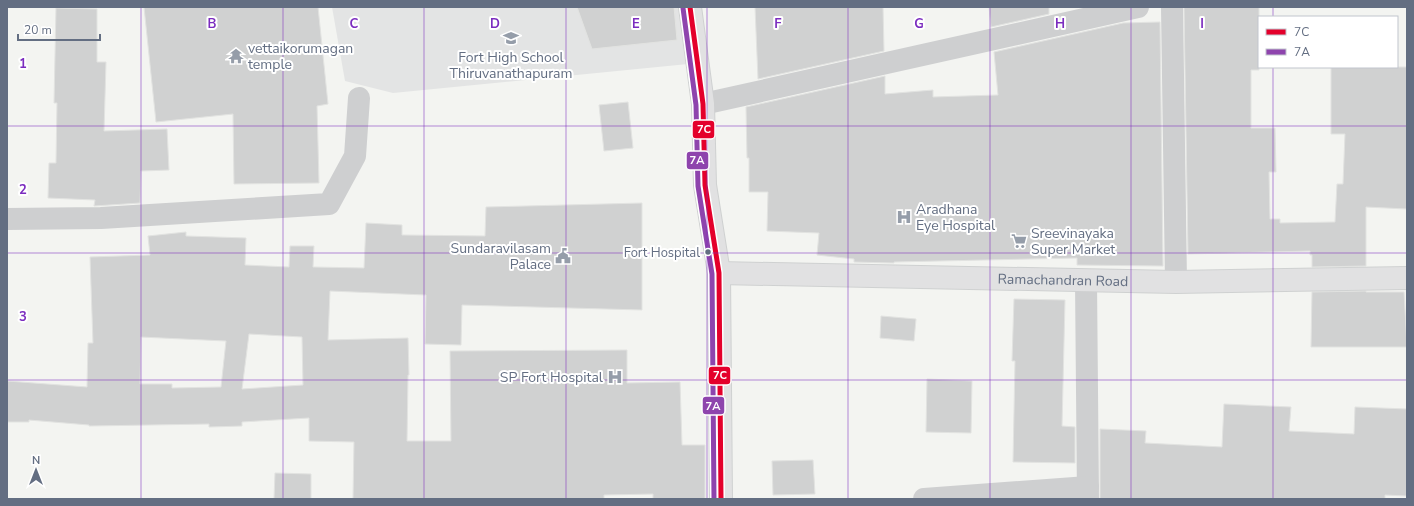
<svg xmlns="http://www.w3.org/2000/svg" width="1414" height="506" font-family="'Nunito Sans',sans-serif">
<rect width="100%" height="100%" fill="#f3f4f1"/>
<path fill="#e3e4e4" d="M332 7H682L688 64 393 93 345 81Z"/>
<g fill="#d0d1d1" stroke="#e2e3e1" fill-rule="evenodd">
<path d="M144 7H318L328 104 317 106 319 183 234 184 233 114 156 122Z"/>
<path d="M577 7H674L677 40 592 49Z"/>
<path d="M755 7H883L884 51 758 79Z"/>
<path d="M989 7H1049V14L991 27Z"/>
<path d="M1184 7H1259V70H1251V128H1275L1276 172H1269L1270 219H1280V223L1335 222 1337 184H1343L1345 134H1331V67H1407V209L1366 207V266L1312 267V255H1310V251L1188 254Z"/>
<path d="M56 8 97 9V62H106L104 131 167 129 169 170 141 171 140 203 94 206 95 200 48 198 49 163H56L57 103H54Z"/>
<path d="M1160 22 1163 266 1077 265V258L894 262V263L854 262V259L817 255 819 233 767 231 768 192H749V158H747L746 107 885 76V94L933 90V97L998 95 994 52 1123 23Z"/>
<path d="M628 102 633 148 604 151 599 105Z"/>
<path d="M642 203V310L462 305 461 345 425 344 426 295 330 291 328 340 408 338 409 375H408L407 441H451L450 351 627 350V383L680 382 682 445H705V499H653V494L604 495V499H353L354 442 309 441V418L242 422V426L209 427V424L89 426V425L29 420V422H7V381L87 387 88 343H93L90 257 150 255 148 236 186 232V236L246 238 245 265 289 267 290 246H314L313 267 364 268 366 223 402 225V235L485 236 486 207ZM249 334 302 337 303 385 242 389ZM141 337 226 341 221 387 172 388V384H140Z"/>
<path d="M1366 291V292H1404L1407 347H1311L1312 292Z"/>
<path d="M1014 299 1065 300 1062 426 1075 427V463L1013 462 1015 361H1012Z"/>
<path d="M881 316 916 319 914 341 880 338Z"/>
<path d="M927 379 972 381 971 433 926 432Z"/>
<path d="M1224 404 1291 407 1289 431 1354 434 1355 407 1407 409V496L1385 495V499H1100V429L1146 431 1145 443 1222 447Z"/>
<path d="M813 460 815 494 773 495 772 461Z"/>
<path d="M275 473 311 474V499H274Z"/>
</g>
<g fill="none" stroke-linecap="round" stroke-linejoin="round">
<defs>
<g id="secondary">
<path d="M690 7 703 104 705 185 719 273 721 499"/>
<path id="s1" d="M719 273 1176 282 1407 278"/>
</g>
</defs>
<use href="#secondary" stroke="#cfd1d1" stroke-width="24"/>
<g stroke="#cecfd0" stroke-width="22">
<path d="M1172 7 1176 282"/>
<path d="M703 104 1138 7"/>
<path d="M7 219 101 218 329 204 355 156 359 98"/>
<path d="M1086 281 1088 499"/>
<path d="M924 499 1088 487"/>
</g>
<use href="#secondary" stroke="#e1e1e2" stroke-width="22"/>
<defs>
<path id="bus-1" d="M690 7 703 104 705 185 719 273 721 499"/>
<path id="bus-2" d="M683 8 696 105 698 186 712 274 714 499"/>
</defs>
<use href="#bus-1" stroke="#fff" stroke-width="8"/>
<use href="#bus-2" stroke="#fff" stroke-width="8"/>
<use href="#bus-1" stroke="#e4002b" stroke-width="5"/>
<use href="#bus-2" stroke="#8e44ad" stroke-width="5"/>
</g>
<path fill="none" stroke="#7b2cbf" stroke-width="1" stroke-opacity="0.55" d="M141 7V499M283 7V499M424 7V499M566 7V499M707 7V499M848 7V499M990 7V499M1131 7V499M1273 7V17M1273 67V499M7 126H1407M7 253H1407M7 380H1407"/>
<defs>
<symbol id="school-bare" viewBox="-9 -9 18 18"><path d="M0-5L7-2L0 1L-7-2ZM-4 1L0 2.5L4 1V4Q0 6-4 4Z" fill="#959da9" stroke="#fff" stroke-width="2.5" paint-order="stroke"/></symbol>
<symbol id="temple-bare" viewBox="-9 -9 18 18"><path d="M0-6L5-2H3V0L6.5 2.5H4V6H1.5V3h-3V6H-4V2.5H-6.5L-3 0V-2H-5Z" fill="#959da9" stroke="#fff" stroke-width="2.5" paint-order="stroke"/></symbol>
<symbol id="hospital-bare" viewBox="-9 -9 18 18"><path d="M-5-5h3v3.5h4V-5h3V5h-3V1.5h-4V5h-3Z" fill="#959da9" stroke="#fff" stroke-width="2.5" paint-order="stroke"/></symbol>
<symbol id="supermarket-bare" viewBox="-9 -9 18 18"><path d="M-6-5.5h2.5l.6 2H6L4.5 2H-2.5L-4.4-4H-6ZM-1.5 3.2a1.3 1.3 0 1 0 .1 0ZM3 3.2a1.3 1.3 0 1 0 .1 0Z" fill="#959da9" stroke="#fff" stroke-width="2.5" paint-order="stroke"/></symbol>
<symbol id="civic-bare" viewBox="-9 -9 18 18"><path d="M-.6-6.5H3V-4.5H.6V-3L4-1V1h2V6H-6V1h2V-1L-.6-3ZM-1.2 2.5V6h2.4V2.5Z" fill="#959da9" stroke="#fff" stroke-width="2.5" paint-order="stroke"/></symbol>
</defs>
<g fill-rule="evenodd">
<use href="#school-bare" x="500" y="27" width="22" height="22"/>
<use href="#temple-bare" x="225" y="45" width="22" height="22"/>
<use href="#hospital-bare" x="893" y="206" width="22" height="22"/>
<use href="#supermarket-bare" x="1008" y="230" width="22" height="22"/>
<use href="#civic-bare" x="552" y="245" width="22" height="22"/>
<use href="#hospital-bare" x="604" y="366" width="22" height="22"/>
</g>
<circle fill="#636e82" stroke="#fff" stroke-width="1.5" cx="708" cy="252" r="3.5"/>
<g text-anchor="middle" stroke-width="4" stroke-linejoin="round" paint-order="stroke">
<g font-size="13" fill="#636e82" stroke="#fff" text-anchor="end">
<text x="700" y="257">Fort Hospital</text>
</g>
<g font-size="14" fill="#636e82" stroke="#fff" text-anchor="start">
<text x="248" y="53">vettaikorumagan<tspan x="248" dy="16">temple</tspan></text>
<text x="511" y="62" text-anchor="middle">Fort High School<tspan x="511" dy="16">Thiruvanathapuram</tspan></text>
<text x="916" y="214">Aradhana<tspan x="916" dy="16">Eye Hospital</tspan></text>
<text x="1031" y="238">Sreevinayaka<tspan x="1031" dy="16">Super Market</tspan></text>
<text x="551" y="253" text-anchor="end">Sundaravilasam<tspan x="551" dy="16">Palace</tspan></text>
<text x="603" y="382" text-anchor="end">SP Fort Hospital</text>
</g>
<g font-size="14" fill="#636e82" stroke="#fff">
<text dy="5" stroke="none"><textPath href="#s1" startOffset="344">Ramachandran Road</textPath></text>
</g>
</g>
<g font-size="13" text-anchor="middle" font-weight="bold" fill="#7b2cbf" stroke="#fff" stroke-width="4" stroke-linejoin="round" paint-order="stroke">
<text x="212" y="28">B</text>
<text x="354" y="28">C</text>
<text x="495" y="28">D</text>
<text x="636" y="28">E</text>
<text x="778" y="28">F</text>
<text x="919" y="28">G</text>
<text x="1060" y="28">H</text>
<text x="1202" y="28">I</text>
<text x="23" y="68">1</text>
<text x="23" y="194">2</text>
<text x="23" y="321">3</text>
</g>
<g stroke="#fff" stroke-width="1.5">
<rect x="692" y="120" width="23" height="19" rx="4" fill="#e4002b"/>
<rect x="686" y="151" width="23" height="19" rx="4" fill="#8e44ad"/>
<rect x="708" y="366" width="23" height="19" rx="4" fill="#e4002b"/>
<rect x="702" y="396" width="23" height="19" rx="4" fill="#8e44ad"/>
</g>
<g font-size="11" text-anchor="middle" font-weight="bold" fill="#fff">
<text x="704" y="133">7C</text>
<text x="697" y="164">7A</text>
<text x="720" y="379">7C</text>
<text x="713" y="410">7A</text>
</g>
<rect width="1414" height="506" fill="none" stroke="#636e82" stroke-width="16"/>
<rect x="1258" y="16" width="140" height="52" fill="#ffffff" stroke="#c1c5cd"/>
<rect x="1266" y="29" width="20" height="6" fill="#e4002b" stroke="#c1c5cd"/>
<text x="1294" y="36" font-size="12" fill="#636e82">7C</text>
<rect x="1266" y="49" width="20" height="6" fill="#8e44ad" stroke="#c1c5cd"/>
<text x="1294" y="56" font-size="12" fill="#636e82">7A</text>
<g transform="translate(36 470)" stroke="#ffffff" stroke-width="3" paint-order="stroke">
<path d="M0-3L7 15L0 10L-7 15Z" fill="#636e82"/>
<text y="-6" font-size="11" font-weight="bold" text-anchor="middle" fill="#636e82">N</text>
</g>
<path d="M18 34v6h82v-6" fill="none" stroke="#636e82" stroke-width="2"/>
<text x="24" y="34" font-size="12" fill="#636e82" stroke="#ffffff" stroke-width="3" paint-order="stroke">20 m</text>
</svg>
